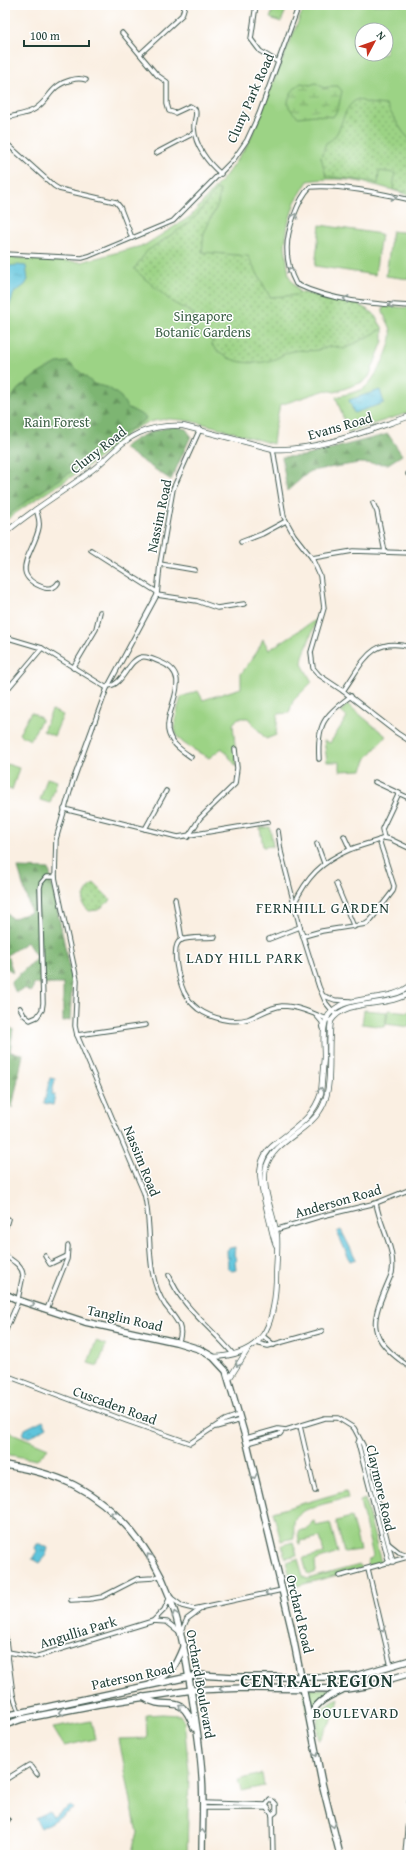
<svg xmlns="http://www.w3.org/2000/svg" width="416" height="1860" font-family="'Gentium Book Plus',serif">
<defs>
<pattern id="forest-firs" width="22" height="20" patternUnits="userSpaceOnUse"><rect width="22" height="20" fill="#7db572"/><path d="M5 1l3.5 6h-7zM16 11l3.5 6h-7z" fill="#66945e"/></pattern>
<pattern id="wetland-marsh" width="20" height="14" patternUnits="userSpaceOnUse"><rect width="20" height="14" fill="#9cd385"/><path d="M1 5h8M5 5V1M11 12h8M15 12V8" fill="none" stroke="#7fac6e"/></pattern>
<pattern id="garden-dots" width="8" height="8" patternUnits="userSpaceOnUse"><rect width="8" height="8" fill="#9cd385"/><path d="M2 2h.1M6 6h.1" fill="none" stroke="#7fac6e" stroke-width="1.8" stroke-linecap="round"/></pattern>
<pattern id="water-ripples" width="26" height="14" patternUnits="userSpaceOnUse"><rect width="26" height="14" fill="#5fc4dc"/><path d="M2 4q2-2 4 0t4 0M15 11q2-2 4 0t4 0" fill="none" stroke="#4ea0b3"/></pattern>
</defs>
<rect width="100%" height="100%" fill="#fff"/>
<filter id="ink" filterUnits="userSpaceOnUse"><feTurbulence type="fractalNoise" baseFrequency=".025" numOctaves="2"/><feDisplacementMap in="SourceGraphic" scale="8" xChannelSelector="R" yChannelSelector="G"/><feConvolveMatrix kernelMatrix="1 2 1 2 8 2 1 2 1" color-interpolation-filters="sRGB"/></filter>
<filter id="wash" filterUnits="userSpaceOnUse"><feTurbulence type="fractalNoise" baseFrequency=".012" numOctaves="4" result="noise"/><feDisplacementMap in="SourceGraphic" scale="16" xChannelSelector="R" yChannelSelector="G"/><feGaussianBlur stdDeviation="0.9" result="paint"/><feColorMatrix in="noise" values="0 0 0 0 0 0 0 0 0 0 0 0 0 0 0 0 0 1.4 0 .05"/><feComposite in="paint" operator="in"/></filter>
<g filter="url(#wash)">
<rect width="100%" height="100%" fill="#faefe2"/>
<g fill="#9cd385" stroke="#5e885c" fill-rule="evenodd">
<path d="M275 5H288L281 22 270 18Z"/>
<path d="M305 5H411V196C375 184 345 175 308 181L295 202 288 224 285 245 289 276 299 292 357 304 373 313 383 329V341L369 377 363 382 335 392 326 390 280 405 275 427 273 444C242 436 203 420 170 419 163 419 151 421 144 424 127 431 117 444 103 455 71 479 36 497 5 521V257L81 262 145 245 191 216 226 175 248 144ZM362 30H386V54H362Z"/>
<path d="M320 225 381 234 375 275 315 266Z"/>
<path d="M392 231 411 233V264L409 279 386 276Z"/>
<path d="M386 306 411 308V412L348 432 336 397C345 394 355 393 363 389 374 382 394 344 391 331 390 323 382 316 383 308Z"/>
<path d="M317 619 303 656 302 664 312 682 293 701 289 713 278 714 276 735 266 739 248 718H238L233 724 237 767 222 748 209 758C173 738 169 739 181 697L198 691 203 700 241 688V674L257 652 263 639 269 650Z"/>
<path d="M347 704 386 736 367 758 362 770 340 771V762H327L324 740 330 743 347 717 341 712Z"/>
<path d="M52 710 63 715 54 736 43 731Z"/>
<path d="M31 712 42 719 30 740 19 734Z"/>
<path d="M7 764 19 768 12 790 5 788V770Z"/>
<path d="M47 778 57 781 50 803 40 800Z"/>
<path d="M270 827 273 846 263 847 260 828Z"/>
<path d="M364 1010 387 1012 385 1027 362 1024Z"/>
<path d="M388 1010 411 1012 409 1027 386 1024Z"/>
<path d="M96 1341 106 1345 98 1366 88 1363Z"/>
<path d="M5 1430 48 1448 37 1460 5 1454Z"/>
<path d="M346 1491 348 1498C337 1501 298 1508 295 1519 293 1523 294 1533 294 1538L281 1541 273 1512Z"/>
<path d="M365 1499 381 1563 368 1566 367 1562 373 1556 360 1501Z"/>
<path d="M351 1517 360 1550 344 1552 336 1521Z"/>
<path d="M314 1521 316 1526 330 1523 338 1553 317 1560 315 1562 316 1572 309 1575 307 1573 303 1558 324 1553 320 1537 301 1541V1544H299L298 1531 308 1529 312 1522Z"/>
<path d="M293 1542 297 1555 285 1558 282 1545Z"/>
<path d="M297 1559H298L303 1576 307 1579 360 1565 363 1568 293 1587 286 1562Z"/>
<path d="M303 1689H346L317 1704 310 1725Z"/>
<path d="M339 1698 336 1712 319 1741C315 1718 316 1708 339 1698Z"/>
<path d="M162 1714 180 1715 184 1721 189 1771 187 1855H131L137 1833 119 1739 147 1738 146 1715Z"/>
<path d="M91 1721 95 1739 64 1746 53 1728Z"/>
<path d="M262 1774 264 1786 241 1791 238 1780Z"/>
</g>
<g fill="url(#forest-firs)" stroke="#4e7953">
<path d="M68 362 94 384 109 388 121 397 127 407 146 417 145 420 121 435 102 452 27 501 5 518V407L18 389 36 375 57 363Z"/>
<path d="M174 426 186 429 191 436 171 480 123 448C141 434 152 431 174 426Z"/>
<path d="M388 434 402 455 388 464 359 463 310 471 287 491 282 457 304 456Z"/>
<path d="M18 868 49 869 72 981 70 1020 63 1021V984H34L31 992 25 988 16 993 11 982 37 958 27 942 7 955 13 972 5 967V911L12 919 31 912Z"/>
<path d="M5 1026 13 1029 10 1052 23 1054 12 1108 5 1098V1086L10 1082 5 1076Z"/>
</g>
<path fill="url(#wetland-marsh)" stroke="#5e885c" d="M301 83 310 85 316 83 324 88 332 86H338L342 91 338 109 333 117 315 115 298 117C295 114 291 111 289 107 285 100 294 87 301 83Z"/>
<g fill="url(#garden-dots)" stroke="#5e885c">
<path d="M358 99 367 103 386 105 403 132 411 141V191L403 192 393 190 395 173 379 171 378 184 373 182 326 176 321 157 326 143C345 135 339 108 358 99Z"/>
<path d="M216 190H220L218 204 204 233 202 252 248 256 270 297 298 295 299 292 357 304 373 313 383 329 344 349C329 344 331 347 318 350 310 352 301 349 293 351 286 352 276 360 268 361 249 366 223 361 212 345V335L185 331 194 314 172 302 134 269 147 251 186 225 197 215Z"/>
<path d="M94 883 111 900 98 910 89 911 83 905C83 895 87 890 94 883Z"/>
</g>
<g fill="url(#water-ripples)" stroke="#3f8088">
<path d="M17 265 26 266 28 280 25 285 14 293 5 318V267Z"/>
<path d="M380 390 384 403 354 413 349 400Z"/>
<path d="M50 1078 55 1079 52 1094 55 1095 53 1105 44 1103Z"/>
<path d="M341 1230 356 1259 350 1261 337 1232Z"/>
<path d="M235 1247 234 1255 237 1260 235 1262 236 1270 232 1271 228 1268 227 1250 230 1248Z"/>
<path d="M43 1420 47 1427 30 1437 23 1435 25 1429Z"/>
<path d="M37 1544H41L48 1548 46 1555 39 1563 32 1559 37 1551 35 1548Z"/>
<path d="M71 1806 73 1809 41 1828 35 1818 49 1811 53 1817Z"/>
</g>
</g>
<g filter="url(#ink)">
<g fill="none" stroke-linecap="round" stroke-linejoin="round">
<defs>
<g id="minor">
<path d="M256 5 251 39 260 51 278 62"/>
<path d="M122 33 157 75 167 82V104L169 111 175 113 190 106 195 109C198 116 193 121 194 128 195 146 208 163 221 174"/>
<path d="M140 54 182 15 185 5"/>
<path d="M5 118C15 115 26 115 35 109 51 99 49 86 71 80 77 78 81 78 86 80"/>
<path d="M5 142 54 186 59 189 116 202 120 207 132 238"/>
<path d="M156 153 194 133"/>
<path d="M411 200C383 194 338 184 310 187 298 199 287 231 287 248 287 261 290 273 296 284 331 301 372 304 411 306"/>
<path d="M5 254 82 258 89 256 173 221 234 159 247 140 259 114 299 5"/>
<path d="M273 449 284 517 294 535 312 558 320 576 324 608 311 652 313 668 319 675 343 691 397 733 411 742"/>
<path d="M408 474H411"/>
<path d="M373 503 377 512 385 552"/>
<path d="M36 509C38 515 40 521 39 527 35 552 6 575 45 588 51 589 55 588 58 583"/>
<path d="M241 542 262 534 286 521"/>
<path d="M91 550 157 592"/>
<path d="M312 558 353 551 411 553"/>
<path d="M160 564 195 570"/>
<path d="M157 595 197 601 217 608 244 604"/>
<path d="M5 637 42 648 107 688"/>
<path d="M73 668 96 629 100 612"/>
<path d="M108 686C124 685 127 660 142 657 148 656 155 660 160 662 195 675 165 707 168 730 170 743 181 750 191 757"/>
<path d="M343 691C364 662 370 636 411 647"/>
<path d="M5 692 42 648"/>
<path d="M319 759C317 725 323 716 351 696"/>
<path d="M375 782 411 799"/>
<path d="M64 809 178 837 268 822"/>
<path d="M145 829 166 791"/>
<path d="M278 831 281 852 300 927 319 987 326 1003 335 1014"/>
<path d="M344 836 350 849"/>
<path d="M188 837 200 818 235 784 237 768 235 749"/>
<path d="M384 838 382 829 399 793"/>
<path d="M317 844 324 863"/>
<path d="M336 884 354 927"/>
<path d="M175 899 182 940"/>
<path d="M294 904C307 877 321 862 349 850 360 845 373 843 384 838L390 839 411 849"/>
<path d="M304 936 322 931 366 924 370 921 393 891 394 886 379 840"/>
<path d="M215 937C206 938 188 937 181 940 169 946 180 983 184 992 187 998 193 1005 198 1009 211 1018 232 1024 248 1019 259 1015 270 1007 282 1006 298 1006 315 1014 329 1020"/>
<path d="M269 939 300 927"/>
<path d="M324 996 335 1000 350 1001"/>
<path d="M20 1008 24 1015 30 1020 37 1017 42 1010 43 1003 40 888 41 883 46 877H55"/>
<path d="M316 1015 322 1022 323 1028"/>
<path d="M77 1035 146 1025"/>
<path d="M376 1203C380 1227 396 1249 392 1273 371 1322 363 1335 411 1368"/>
<path d="M5 1229 8 1219"/>
<path d="M275 1230 318 1217 376 1203 411 1189"/>
<path d="M5 1255C12 1261 22 1265 23 1275L17 1304 5 1332"/>
<path d="M45 1256 50 1264 67 1256"/>
<path d="M169 1275C181 1307 212 1328 233 1354"/>
<path d="M47 1309 67 1259 68 1246"/>
<path d="M263 1336 274 1345"/>
<path d="M178 1343C186 1327 174 1317 165 1305 143 1272 154 1230 144 1193L77 1035 75 1026 77 980 55 877 56 839 73 781 107 688 157 595 160 564 173 489 200 429"/>
<path d="M256 1343 268 1346 322 1331"/>
<path d="M5 1375 127 1421 190 1443 225 1420 239 1415"/>
<path d="M300 1426 315 1491"/>
<path d="M216 1427 241 1420"/>
<path d="M246 1438 278 1429 286 1430 325 1418H338L354 1428 363 1445 393 1562"/>
<path d="M359 1440 358 1443 389 1563"/>
<path d="M247 1443 280 1434 282 1431"/>
<path d="M389 1544 399 1552 411 1556"/>
<path d="M368 1569 391 1666"/>
<path d="M340 1576 411 1556"/>
<path d="M71 1600 90 1599 102 1597 137 1579 153 1578 161 1575"/>
<path d="M154 1620 164 1610 170 1597 182 1606 194 1609 282 1590"/>
<path d="M5 1633 13 1695 19 1712"/>
<path d="M8 1652 35 1657 153 1621 167 1622 181 1633 187 1619 202 1608"/>
<path d="M5 1780 29 1765 32 1767 37 1774"/>
<path d="M203 1803 266 1805 272 1815 273 1855"/>
<path d="M266 1805 270 1800 273 1801 276 1804V1812L272 1815"/>
<path d="M203 1808H268"/>
<path d="M5 1818 8 1820"/>
<path d="M407 1843 411 1847"/>
<path d="M405 1855 411 1785"/>
</g>
<g id="tertiary">
<path d="M5 533C34 508 67 490 96 467 111 455 121 441 139 433 153 427 168 425 183 426L273 449C315 452 371 429 411 416"/>
<path d="M276 1245C272 1235 271 1225 268 1215 263 1191 250 1163 275 1144 294 1128 313 1119 321 1093 322 1081 323 1069 324 1057 324 1045 322 1031 326 1020 337 991 390 1005 411 985"/>
<path d="M213 1357C264 1355 274 1326 276 1281 276 1267 278 1250 277 1236 274 1214 261 1189 266 1167 274 1139 313 1131 324 1103 333 1083 327 1045 331 1021 347 997 387 1009 411 992"/>
<path d="M229 1379 248 1349"/>
</g>
<g id="primary">
<path d="M5 1294 18 1300 85 1322 176 1342 199 1349 213 1357 226 1371 247 1443 291 1627 322 1783 340 1855"/>
<path d="M5 1465C29 1469 52 1474 74 1485 117 1507 153 1551 169 1595 179 1622 185 1650 189 1678 194 1710 200 1743 202 1776 204 1802 202 1829 202 1855"/>
<path d="M151 1684C173 1673 175 1667 184 1645"/>
<path d="M143 1697C168 1714 180 1688 194 1728"/>
<path d="M5 1716 198 1675 234 1677H340L355 1676 411 1660"/>
<path d="M311 1719C313 1702 328 1697 342 1690"/>
<path d="M5 1725 22 1719 99 1704 192 1690 246 1688 346 1689 366 1686 411 1673"/>
</g>
</defs>
<use href="#minor" stroke="#40584e" stroke-width="5.5"/>
<use href="#tertiary" stroke="#40584e" stroke-width="6"/>
<use href="#primary" stroke="#40584e" stroke-width="8"/>
<use href="#minor" stroke="#fff" stroke-width="3.5"/>
<use href="#tertiary" stroke="#fff" stroke-width="4.5"/>
<use href="#primary" stroke="#fff" stroke-width="5.5"/>
</g>
<defs><path id="oneway-chevron" d="M-2-3.5L2.5 0L-2 3.5" fill="none" stroke-width="1.6" stroke-linecap="round" stroke-linejoin="round"/></defs>
<g stroke="#8f9e9a">
<use href="#oneway-chevron" transform="translate(394 197) rotate(11)"/>
<use href="#oneway-chevron" transform="translate(295 216) rotate(-71)"/>
<use href="#oneway-chevron" transform="translate(290 270) rotate(-106)"/>
<use href="#oneway-chevron" transform="translate(346 299) rotate(-169)"/>
<use href="#oneway-chevron" transform="translate(391 305) rotate(-176)"/>
<use href="#oneway-chevron" transform="translate(321 1090) rotate(-82)"/>
<use href="#oneway-chevron" transform="translate(32 1304) rotate(18)"/>
<use href="#oneway-chevron" transform="translate(238 1364) rotate(121)"/>
<use href="#oneway-chevron" transform="translate(254 1476) rotate(77)"/>
<use href="#oneway-chevron" transform="translate(113 1514) rotate(-136)"/>
<use href="#oneway-chevron" transform="translate(149 1556) rotate(-124)"/>
<use href="#oneway-chevron" transform="translate(268 1593) rotate(169)"/>
<use href="#oneway-chevron" transform="translate(175 1614) rotate(-107)"/>
<use href="#oneway-chevron" transform="translate(382 1629) rotate(77)"/>
<use href="#oneway-chevron" transform="translate(222 1689) rotate(179)"/>
<use href="#oneway-chevron" transform="translate(181 1707) rotate(-146)"/>
<use href="#oneway-chevron" transform="translate(61 1712) rotate(169)"/>
<use href="#oneway-chevron" transform="translate(316 1754) rotate(78)"/>
<use href="#oneway-chevron" transform="translate(333 1825) rotate(76)"/>
<use href="#oneway-chevron" transform="translate(202 1832) rotate(-89)"/>
</g>
</g>
<g text-anchor="middle" stroke-width="3" stroke-linejoin="round" paint-order="stroke">
<g font-size="14" fill="#1f3d34" stroke="#fff">
<text transform="translate(250 98) rotate(-66)" y="5">Cluny Park Road</text>
<text transform="translate(340 426) rotate(-16)" y="5">Evans Road</text>
<text transform="translate(98 450) rotate(-38)" y="5">Cluny Road</text>
<text transform="translate(159 516) rotate(-78)" y="5">Nassim Road</text>
<text transform="translate(142 1161) rotate(68)" y="5">Nassim Road</text>
<text transform="translate(338 1201) rotate(-16)" y="5">Anderson Road</text>
<text transform="translate(125 1318) rotate(13)" y="5">Tanglin Road</text>
<text transform="translate(115 1405) rotate(20)" y="5">Cuscaden Road</text>
<text transform="translate(381 1488) rotate(77)" y="5">Claymore Road</text>
<text transform="translate(300 1614) rotate(77)" y="5">Orchard Road</text>
<text transform="translate(78 1632) rotate(-17)" y="5">Angullia Park</text>
<text transform="translate(133 1676) rotate(-12)" y="5">Paterson Road</text>
<text transform="translate(201 1684) rotate(80)" y="5">Orchard Boulevard</text>
</g>
<g font-size="14" fill="#3e6248" stroke="#fff">
<text x="203" y="321">Singapore<tspan x="203" dy="16">Botanic Gardens</tspan></text>
<text x="57" y="427">Rain Forest</text>
</g>
<g font-size="15" letter-spacing="1" fill="#1f3d34" stroke="#fff">
<text x="323" y="913">FERNHILL GARDEN</text>
<text x="245" y="963">LADY HILL PARK</text>
<text x="356" y="1718">BOULEVARD</text>
</g>
<g font-size="18" font-weight="bold" letter-spacing="1" fill="#1f3d34" stroke="#fff">
<text x="317" y="1687">CENTRAL REGION</text>
</g>
</g>
<rect width="416" height="1860" fill="none" stroke="#fff" stroke-width="20"/>
<g transform="translate(374 42) rotate(49)"><circle r="19" fill="#ffffff" stroke="#a5b1ae"/>
<path d="M0-3L7 15L0 10L-7 15Z" fill="#c8321e"/>
<text y="-6" font-size="11" font-weight="bold" text-anchor="middle" fill="#1f3d34">N</text>
</g>
<path d="M24 40v6h65v-6" fill="none" stroke="#1f3d34" stroke-width="2"/>
<text x="30" y="40" font-size="12" fill="#1f3d34" stroke="#ffffff" stroke-width="3" paint-order="stroke">100 m</text>
</svg>
